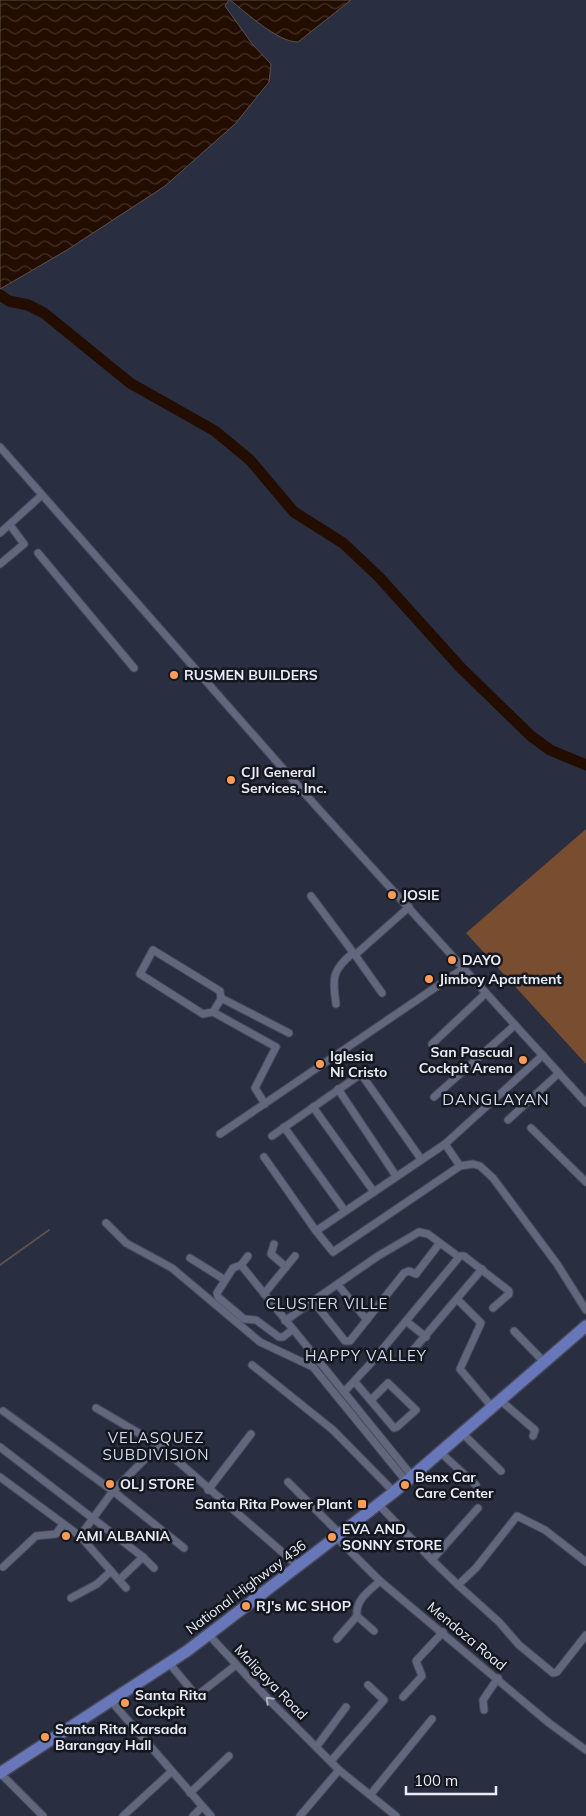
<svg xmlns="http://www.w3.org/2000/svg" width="586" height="1816" font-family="Mulish,sans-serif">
<defs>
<pattern id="water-waves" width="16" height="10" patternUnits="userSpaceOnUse" patternTransform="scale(1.25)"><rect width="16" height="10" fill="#230d00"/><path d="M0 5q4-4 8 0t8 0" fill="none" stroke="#433026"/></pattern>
</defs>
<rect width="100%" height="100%" fill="#292e40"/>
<path fill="#784d30" d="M586 829V1064L466 933Z"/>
<g fill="url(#water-waves)" stroke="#5e504a">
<path d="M0 0H229L225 6 253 45 271 64 269 82 235 124 165 186 67 250 0 289Z"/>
<path d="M230 0H351L298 42C277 42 247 13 230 0Z"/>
</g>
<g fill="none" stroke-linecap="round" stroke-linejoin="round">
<path stroke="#5e504a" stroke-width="2" d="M0 1265 49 1230"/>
<path stroke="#230d00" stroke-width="11" d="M0 295 9 301 28 305 44 313 130 383 215 431 250 460 294 512 343 543 379 577 461 668 531 736 550 750 586 765"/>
<defs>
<g id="minor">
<path d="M0 447 315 805 586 1103"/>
<path d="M0 533 42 495"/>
<path d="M38 553 134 668"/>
<path d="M0 564 24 544 10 525"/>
<path d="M311 896 355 955"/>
<path d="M153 950 220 991 221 999 213 1012 203 1014 140 974Z"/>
<path d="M382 993 355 955 409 907"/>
<path d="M221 998 289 1033"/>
<path d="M336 1004C332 978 332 970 353 953"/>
<path d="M213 1012 276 1047 255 1088 265 1104"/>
<path d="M432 1044 486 993"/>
<path d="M338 1089 396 1176"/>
<path d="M434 1097 515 1025"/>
<path d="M313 1107 374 1192"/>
<path d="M508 1120 559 1073"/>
<path d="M284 1127 345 1211"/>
<path d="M531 1128 586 1182"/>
<path d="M220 1134 464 968"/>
<path d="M272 1136 361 1074 421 1159"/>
<path d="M445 1144 460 1166"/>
<path d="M264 1157 316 1231 333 1252 460 1166 473 1164 480 1166 493 1178 557 1264 586 1310"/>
<path d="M106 1223 126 1243 172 1268 260 1342 313 1367 406 1481"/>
<path d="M316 1231 445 1144 543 1055"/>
<path d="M274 1244 271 1254 286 1267"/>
<path d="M439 1244 416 1274 409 1271 404 1273 350 1341H345L313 1301 378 1256 419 1232 428 1234 455 1254"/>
<path d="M248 1256 241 1265 233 1268 217 1293 218 1297 244 1319 256 1320 279 1337H283L292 1330"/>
<path d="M190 1258 225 1280"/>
<path d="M241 1265 412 1476"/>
<path d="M338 1285 367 1320"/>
<path d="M264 1294 295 1256"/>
<path d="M457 1299 481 1323 460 1369 492 1407"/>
<path d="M285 1321 313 1301"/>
<path d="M406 1321 426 1337"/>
<path d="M514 1331 544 1362"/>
<path d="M414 1349 482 1269"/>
<path d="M252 1365 333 1430 394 1492"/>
<path d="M355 1382 394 1428 397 1427 416 1410 388 1383 371 1400"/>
<path d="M344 1392 371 1363 460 1256H464L509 1291V1294L493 1308"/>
<path d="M500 1400 535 1430 533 1436"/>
<path d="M96 1408 159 1445"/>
<path d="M3 1411 113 1491 184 1548"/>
<path d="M462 1433 501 1471"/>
<path d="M0 1447 143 1557 119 1580"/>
<path d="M440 1452 476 1485"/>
<path d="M0 1477 80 1536 126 1588"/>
<path d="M288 1482 340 1534"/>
<path d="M208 1490 251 1434"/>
<path d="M378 1504 432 1560"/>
<path d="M478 1508 432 1560 458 1585 476 1568 517 1516 545 1530 586 1562"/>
<path d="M80 1536 113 1491 159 1445 297 1565"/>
<path d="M336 1537 380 1581 549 1723 586 1750"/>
<path d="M143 1557 154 1568"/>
<path d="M3 1567 36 1536 56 1534 63 1524"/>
<path d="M458 1585 499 1622 519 1645 553 1673 557 1672 586 1635"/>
<path d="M71 1598 97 1584 111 1571"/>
<path d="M357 1616 374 1631"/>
<path d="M208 1634 271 1702 339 1770"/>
<path d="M337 1639 357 1616C355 1600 369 1591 380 1581"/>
<path d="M169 1663 194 1693 199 1694 236 1665"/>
<path d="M403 1697 422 1676 416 1661 443 1632"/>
<path d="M111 1701 211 1816"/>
<path d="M484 1710 483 1700 498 1678"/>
<path d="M317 1746 346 1707"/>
<path d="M331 1761 384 1700 368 1685"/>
<path d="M0 1773 43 1816"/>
<path d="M190 1793 229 1756"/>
<path d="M371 1794 432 1719"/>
<path d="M123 1816 171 1772"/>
<path d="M193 1816 202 1807"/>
<path d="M300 1816 339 1770 396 1816"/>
</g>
<path id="primary" d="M0 1773 187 1651 336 1537 394 1492 586 1326"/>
</defs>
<use href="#minor" stroke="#464959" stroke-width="9"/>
<use href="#primary" stroke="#464959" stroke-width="14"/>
<use href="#minor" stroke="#61677c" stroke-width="7"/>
<use href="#primary" stroke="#6877ba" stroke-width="11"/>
</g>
<defs><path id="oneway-chevron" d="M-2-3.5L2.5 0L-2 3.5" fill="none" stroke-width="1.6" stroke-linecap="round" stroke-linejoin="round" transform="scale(1.25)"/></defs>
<use stroke="#acb0c0" href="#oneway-chevron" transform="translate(269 1700) rotate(-135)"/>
<g fill="#fd9c56" stroke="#15171f" stroke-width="2">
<circle cx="174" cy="675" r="5"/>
<circle cx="231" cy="780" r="5"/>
<circle cx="392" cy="895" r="5"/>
<circle cx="452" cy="960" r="5"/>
<circle cx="429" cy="979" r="5"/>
<circle cx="523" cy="1060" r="5"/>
<circle cx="320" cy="1064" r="5"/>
<circle cx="110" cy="1484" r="5"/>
<circle cx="405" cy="1485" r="5"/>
<rect x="357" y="1499" width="10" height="10" rx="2.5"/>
<circle cx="66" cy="1536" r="5"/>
<circle cx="332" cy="1537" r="5"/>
<circle cx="246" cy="1606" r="5"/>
<circle cx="125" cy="1703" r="5"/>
<circle cx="45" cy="1737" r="5"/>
</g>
<g text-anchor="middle" stroke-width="5" stroke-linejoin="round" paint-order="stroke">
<g font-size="14" font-weight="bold" fill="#e9ecf8" stroke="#15171f" text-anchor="start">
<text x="184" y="680">RUSMEN BUILDERS</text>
<text x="241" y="777">CJI General<tspan x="241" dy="16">Services, Inc.</tspan></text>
<text x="402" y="900">JOSIE</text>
<text x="462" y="965">DAYO</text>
<text x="439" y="984">Jimboy Apartment</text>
<text x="513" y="1057" text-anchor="end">San Pascual<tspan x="513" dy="16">Cockpit Arena</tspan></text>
<text x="330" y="1061">Iglesia<tspan x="330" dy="16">Ni Cristo</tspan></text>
<text x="415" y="1482">Benx Car<tspan x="415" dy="16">Care Center</tspan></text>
<text x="120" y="1489">OLJ STORE</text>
<text x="352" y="1509" text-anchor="end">Santa Rita Power Plant</text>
<text x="342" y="1534">EVA AND<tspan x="342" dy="16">SONNY STORE</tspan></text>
<text x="76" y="1541">AMI ALBANIA</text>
<text x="256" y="1611">RJ's MC SHOP</text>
<text x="135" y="1700">Santa Rita<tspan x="135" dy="16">Cockpit</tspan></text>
<text x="55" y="1734">Santa Rita Karsada<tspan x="55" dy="16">Barangay Hall</tspan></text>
</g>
<g font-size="14" fill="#e9ecf8" stroke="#15171f">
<text transform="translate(246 1587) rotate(-37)" y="5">National Highway 436</text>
<text transform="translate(467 1636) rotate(40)" y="5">Mendoza Road</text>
<text transform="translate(271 1682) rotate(46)" y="5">Maligaya Road</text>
</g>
<g font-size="15" letter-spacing="1" fill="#d2d9f0" stroke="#15171f">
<text x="327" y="1309">CLUSTER VILLE</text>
<text x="366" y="1361">HAPPY VALLEY</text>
<text x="156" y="1443">VELASQUEZ<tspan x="156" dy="17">SUBDIVISION</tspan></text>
</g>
<g font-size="16" letter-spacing="1" fill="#d2d9f0" stroke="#15171f">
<text x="496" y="1105">DANGLAYAN</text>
</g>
</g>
<path d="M406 1786v8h90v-8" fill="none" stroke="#e9ecf8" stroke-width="2.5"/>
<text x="414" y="1786" font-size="15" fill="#e9ecf8" stroke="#15171f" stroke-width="4" paint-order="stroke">100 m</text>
</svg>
